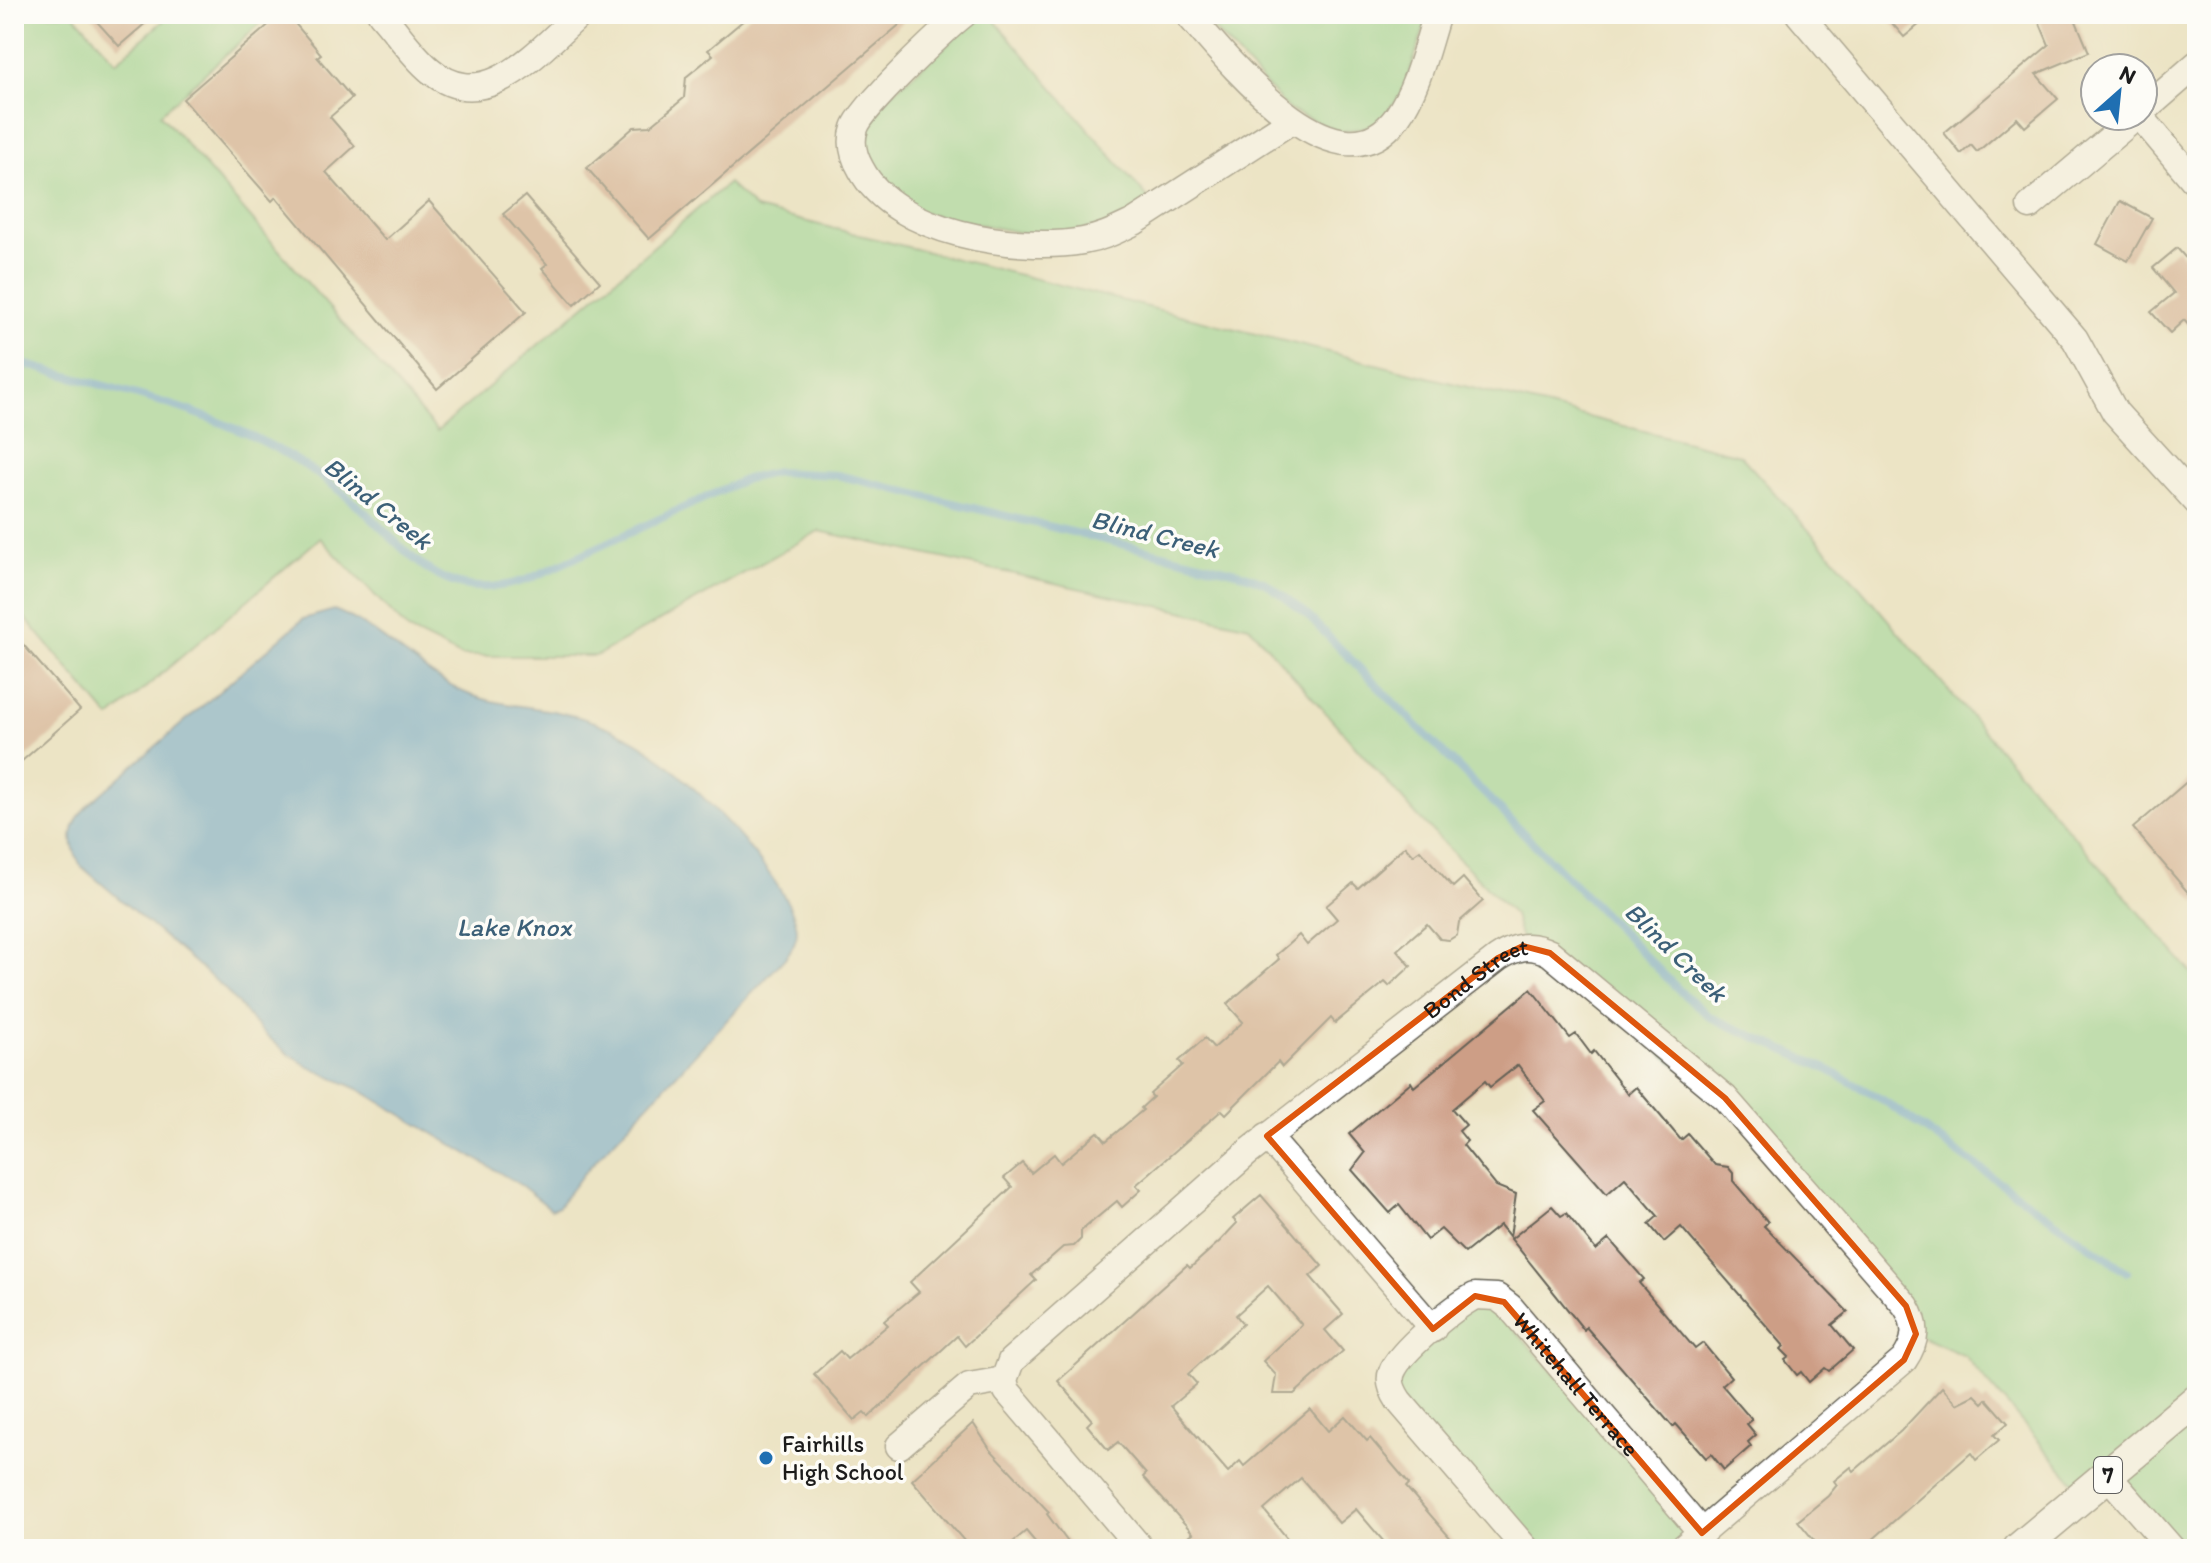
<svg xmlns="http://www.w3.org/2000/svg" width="2211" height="1563" font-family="Itim,sans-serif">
<rect width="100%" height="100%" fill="#fdfcf7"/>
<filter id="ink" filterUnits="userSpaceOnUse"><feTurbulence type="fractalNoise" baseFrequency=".0125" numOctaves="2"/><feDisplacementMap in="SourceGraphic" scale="16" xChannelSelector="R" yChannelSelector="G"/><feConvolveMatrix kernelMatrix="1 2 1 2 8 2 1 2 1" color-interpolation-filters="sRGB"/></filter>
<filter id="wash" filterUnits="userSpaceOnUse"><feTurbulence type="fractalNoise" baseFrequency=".006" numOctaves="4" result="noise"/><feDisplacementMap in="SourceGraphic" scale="32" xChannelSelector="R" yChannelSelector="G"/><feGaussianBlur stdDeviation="1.8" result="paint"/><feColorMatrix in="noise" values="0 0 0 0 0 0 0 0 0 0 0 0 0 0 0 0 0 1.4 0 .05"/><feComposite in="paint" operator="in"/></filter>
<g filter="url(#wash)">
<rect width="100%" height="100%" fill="#ece4c5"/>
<g fill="#8cd692" stroke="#547957" stroke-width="2">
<path d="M14 14H74L116 62 171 14H271L160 114 437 431 728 183 756 209 1740 455 1846 571 2197 979V1549H2172L2107 1476 2084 1494 1965 1356 1916 1334 1740 1114 1523 946 1514 915 1418 817 1249 626 819 531 596 656H461L408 630 320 538 110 718 14 605Z"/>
<path d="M982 14H989L1153 204 1116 224 1041 237 919 212 870 174 859 130 876 107Z"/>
<path d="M1199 14H1429L1403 93 1377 125 1339 132 1289 110Z"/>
<path d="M1482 1295 1702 1533 1682 1549H1526L1399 1401 1393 1369Z"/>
</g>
<path fill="#5da3d3" stroke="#3c6078" stroke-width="2" d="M334 610C382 628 418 674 468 694 497 705 528 706 558 712 583 717 610 727 632 739 674 760 794 883 797 930 797 941 792 948 786 957L584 1173 559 1206 551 1209 522 1186 358 1089 309 1067 287 1053 262 1032 224 988 81 866C67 842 69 824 89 804L303 619Z"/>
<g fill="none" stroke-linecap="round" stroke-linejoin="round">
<path stroke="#5da3d3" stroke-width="8" d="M14 361C115 391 222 409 310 469 329 482 350 498 367 514 420 564 448 606 529 579L746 479 777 472 837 475 1237 572 1266 583 1303 611 1682 993 1710 1017 1827 1069 1883 1100 2127 1272"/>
</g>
<g id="blocks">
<g fill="#cd9e86">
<path d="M90 14H156L119 46Z"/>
<path d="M281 14H287L321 54 317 57 352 98 330 117 355 146 326 172 385 240 429 201 526 312 437 389 276 197 272 201 183 99Z"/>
<path d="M751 14H912L649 239 587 168 634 127 650 126 684 98 686 77 713 55 708 50Z"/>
<path d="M1884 14H1932L1904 37Z"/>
<path d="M2036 14H2073L2089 52 2036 74 2058 99 2025 127 2017 118 1977 152 1971 145 1961 154 1944 133 2049 45Z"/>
<path d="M525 196 600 282 574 305 542 268 547 264 503 214Z"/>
<path d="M2120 201 2152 218 2128 261 2097 244Z"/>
<path d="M2177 248 2197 271V335L2184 320 2170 333 2151 312 2174 293 2153 268Z"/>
<path d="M14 634 80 710 14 768Z"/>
<path d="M2197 773V903L2133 828Z"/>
<path d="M1405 846 1413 855 1420 850 1453 887 1463 878 1483 901 1459 922 1457 935 1449 940 1440 939 1427 924 1397 950 1411 966 1389 986 1385 982 1335 1023 1331 1018 1282 1067 1278 1062 1226 1114 1222 1110 1136 1185 1141 1190 1122 1207 1117 1201 1081 1231V1239L1074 1246 1063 1247 1031 1275 1036 1280 965 1346 957 1336 869 1417 864 1412 854 1420 814 1374 840 1351 847 1359 888 1325 884 1321 919 1292 910 1282 1012 1187 1004 1178 1022 1163 1031 1173 1054 1154 1061 1163 1098 1132 1106 1141 1143 1110 1141 1108 1153 1097 1150 1094 1183 1065 1179 1061 1205 1038 1214 1048 1243 1022 1227 1004 1279 959 1276 955 1299 935 1307 945 1337 919 1326 906 1353 883 1358 888Z"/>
<path d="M1531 989 1570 1038 1576 1034 1591 1054 1594 1051 1628 1094 1636 1087 1681 1140 1688 1134 1715 1165 1728 1167 1733 1173V1181L1768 1222 1764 1226 1848 1312 1832 1325 1853 1350 1829 1371 1825 1368 1809 1382 1801 1372 1797 1375 1785 1360 1789 1357 1781 1349 1784 1346 1681 1227 1664 1242 1649 1224 1658 1216 1625 1178 1607 1194 1533 1110 1545 1101 1518 1065 1490 1087 1485 1081 1452 1109 1466 1125 1459 1131 1467 1141 1463 1145 1496 1186 1516 1194 1510 1237 1500 1225 1465 1253 1441 1229 1427 1240 1399 1205 1390 1213 1352 1170 1365 1153 1349 1134 1411 1082 1414 1087Z"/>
<path d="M1261 1195 1322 1266 1310 1276 1343 1314 1325 1330 1343 1351 1294 1394H1273L1276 1375 1263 1361 1302 1325 1268 1286 1236 1315 1243 1324 1188 1374 1197 1384 1171 1406 1228 1472 1240 1461 1244 1466 1310 1409 1328 1431 1345 1416 1367 1441 1370 1438 1409 1484 1406 1487 1460 1549H1390L1356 1509 1339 1523 1301 1478 1264 1510 1296 1549H1201L1189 1536 1193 1533 1143 1477 1146 1474 1118 1442 1108 1450 1087 1425 1092 1420 1058 1381 1187 1265 1190 1268 1220 1241 1237 1223 1233 1219Z"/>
<path d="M1552 1206 1561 1216 1566 1213 1596 1250 1609 1239 1644 1279 1639 1283 1695 1349 1703 1343 1731 1377 1722 1385 1752 1420 1747 1424 1756 1435 1748 1442 1751 1446 1724 1470 1711 1454 1706 1458 1676 1424 1673 1427 1586 1327 1584 1330 1511 1239Z"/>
<path d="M1942 1387 1957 1404 1975 1395 1983 1403 1987 1399 2008 1423 1994 1435 1999 1440 1976 1460 1971 1453 1862 1549H1821L1798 1521 1828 1496 1837 1485 1834 1481 1851 1467 1854 1471 1901 1431Z"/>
<path d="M973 1423 990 1449 1049 1512 1047 1514 1073 1549H1041L1026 1531 1005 1549H971L912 1480Z"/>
</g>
</g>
</g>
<g filter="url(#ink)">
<use href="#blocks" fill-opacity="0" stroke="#656257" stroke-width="2"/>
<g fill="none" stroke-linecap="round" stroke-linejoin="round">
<defs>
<g id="minor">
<path d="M381 14C397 32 412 55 430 70 486 118 539 49 580 14"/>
<path d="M964 14C944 30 861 108 855 128 850 142 854 157 861 169 895 234 1017 252 1083 241 1102 238 1117 230 1134 222L1292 120"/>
<path d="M1188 14C1224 56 1338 200 1397 117 1418 87 1426 48 1437 14"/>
<path d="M1799 14 2075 339 2115 412 2197 502"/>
<path d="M2143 111 2197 64"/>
<path d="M2140 116 2197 184"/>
<path d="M2030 206 2137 116"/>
<path d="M1267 1136 1433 1329"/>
<path d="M899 1446 969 1386 1004 1380"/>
<path d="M2107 1475 2172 1549"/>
<path id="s1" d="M1141 1549 1007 1391 1004 1380 1011 1361 1246 1154 1498 958C1516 946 1530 943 1550 953L1725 1098 1906 1306C1918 1325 1917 1341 1904 1360L1682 1549"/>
<path id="s2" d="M1526 1549 1399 1401C1393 1392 1388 1382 1392 1372 1400 1351 1455 1306 1475 1296L1497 1297 1510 1307 1702 1533"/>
</g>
<path id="major" d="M2019 1549 2197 1400"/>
</defs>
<use href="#minor" stroke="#656257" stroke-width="29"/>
<use href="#major" stroke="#656257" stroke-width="35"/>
<use href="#minor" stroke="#fff" stroke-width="26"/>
<use href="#major" stroke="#fff" stroke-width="32"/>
</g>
</g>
<path d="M0 0H2211V1563H0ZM1523 946 1550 953 1725 1098 1906 1306 1916 1334 1904 1360 1702 1533 1504 1302 1475 1296 1433 1329 1267 1136 1498 958Z" fill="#ece4c5" fill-opacity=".55" fill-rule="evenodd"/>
<path fill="none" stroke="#de560d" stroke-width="6" stroke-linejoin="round" d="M1523 946 1550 953 1725 1098 1906 1306 1916 1334 1904 1360 1702 1533 1504 1302 1475 1296 1433 1329 1267 1136 1498 958Z"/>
<circle fill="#1f6fb2" stroke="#fdfcf7" stroke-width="3" cx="766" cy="1458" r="8"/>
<g text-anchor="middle" stroke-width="7" stroke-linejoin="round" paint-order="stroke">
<rect fill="#fdfcf7" stroke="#605f5e" stroke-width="2" x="2094" y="1457" width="28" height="36" rx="6"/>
<g font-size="22" font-weight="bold" fill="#1c1c1c">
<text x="2108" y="1483">7</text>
</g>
<g font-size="24" fill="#1c1c1c" stroke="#fdfcf7">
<text dy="8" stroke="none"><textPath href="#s1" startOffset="842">Bond Street</textPath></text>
<text dy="8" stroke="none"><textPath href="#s2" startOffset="480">Whitehall Terrace</textPath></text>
</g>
<g font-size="24" fill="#1c1c1c" stroke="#fdfcf7" text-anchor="start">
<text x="782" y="1452">Fairhills<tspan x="782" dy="28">High School</tspan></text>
</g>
<g font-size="26" font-style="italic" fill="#3c6078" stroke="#fdfcf7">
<text transform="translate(378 503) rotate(39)" y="9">Blind Creek</text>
<text transform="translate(1155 534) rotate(14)" y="9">Blind Creek</text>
<text x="514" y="936">Lake Knox</text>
<text transform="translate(1676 952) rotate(44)" y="9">Blind Creek</text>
</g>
</g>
<rect width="2211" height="1563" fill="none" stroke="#fdfcf7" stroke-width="48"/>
<g transform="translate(2119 92) rotate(27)"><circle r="38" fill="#fdfcf7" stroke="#a3a29f" stroke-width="2"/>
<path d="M0-6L14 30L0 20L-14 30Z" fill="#1f6fb2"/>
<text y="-12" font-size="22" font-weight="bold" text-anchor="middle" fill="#1c1c1c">N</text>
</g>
</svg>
